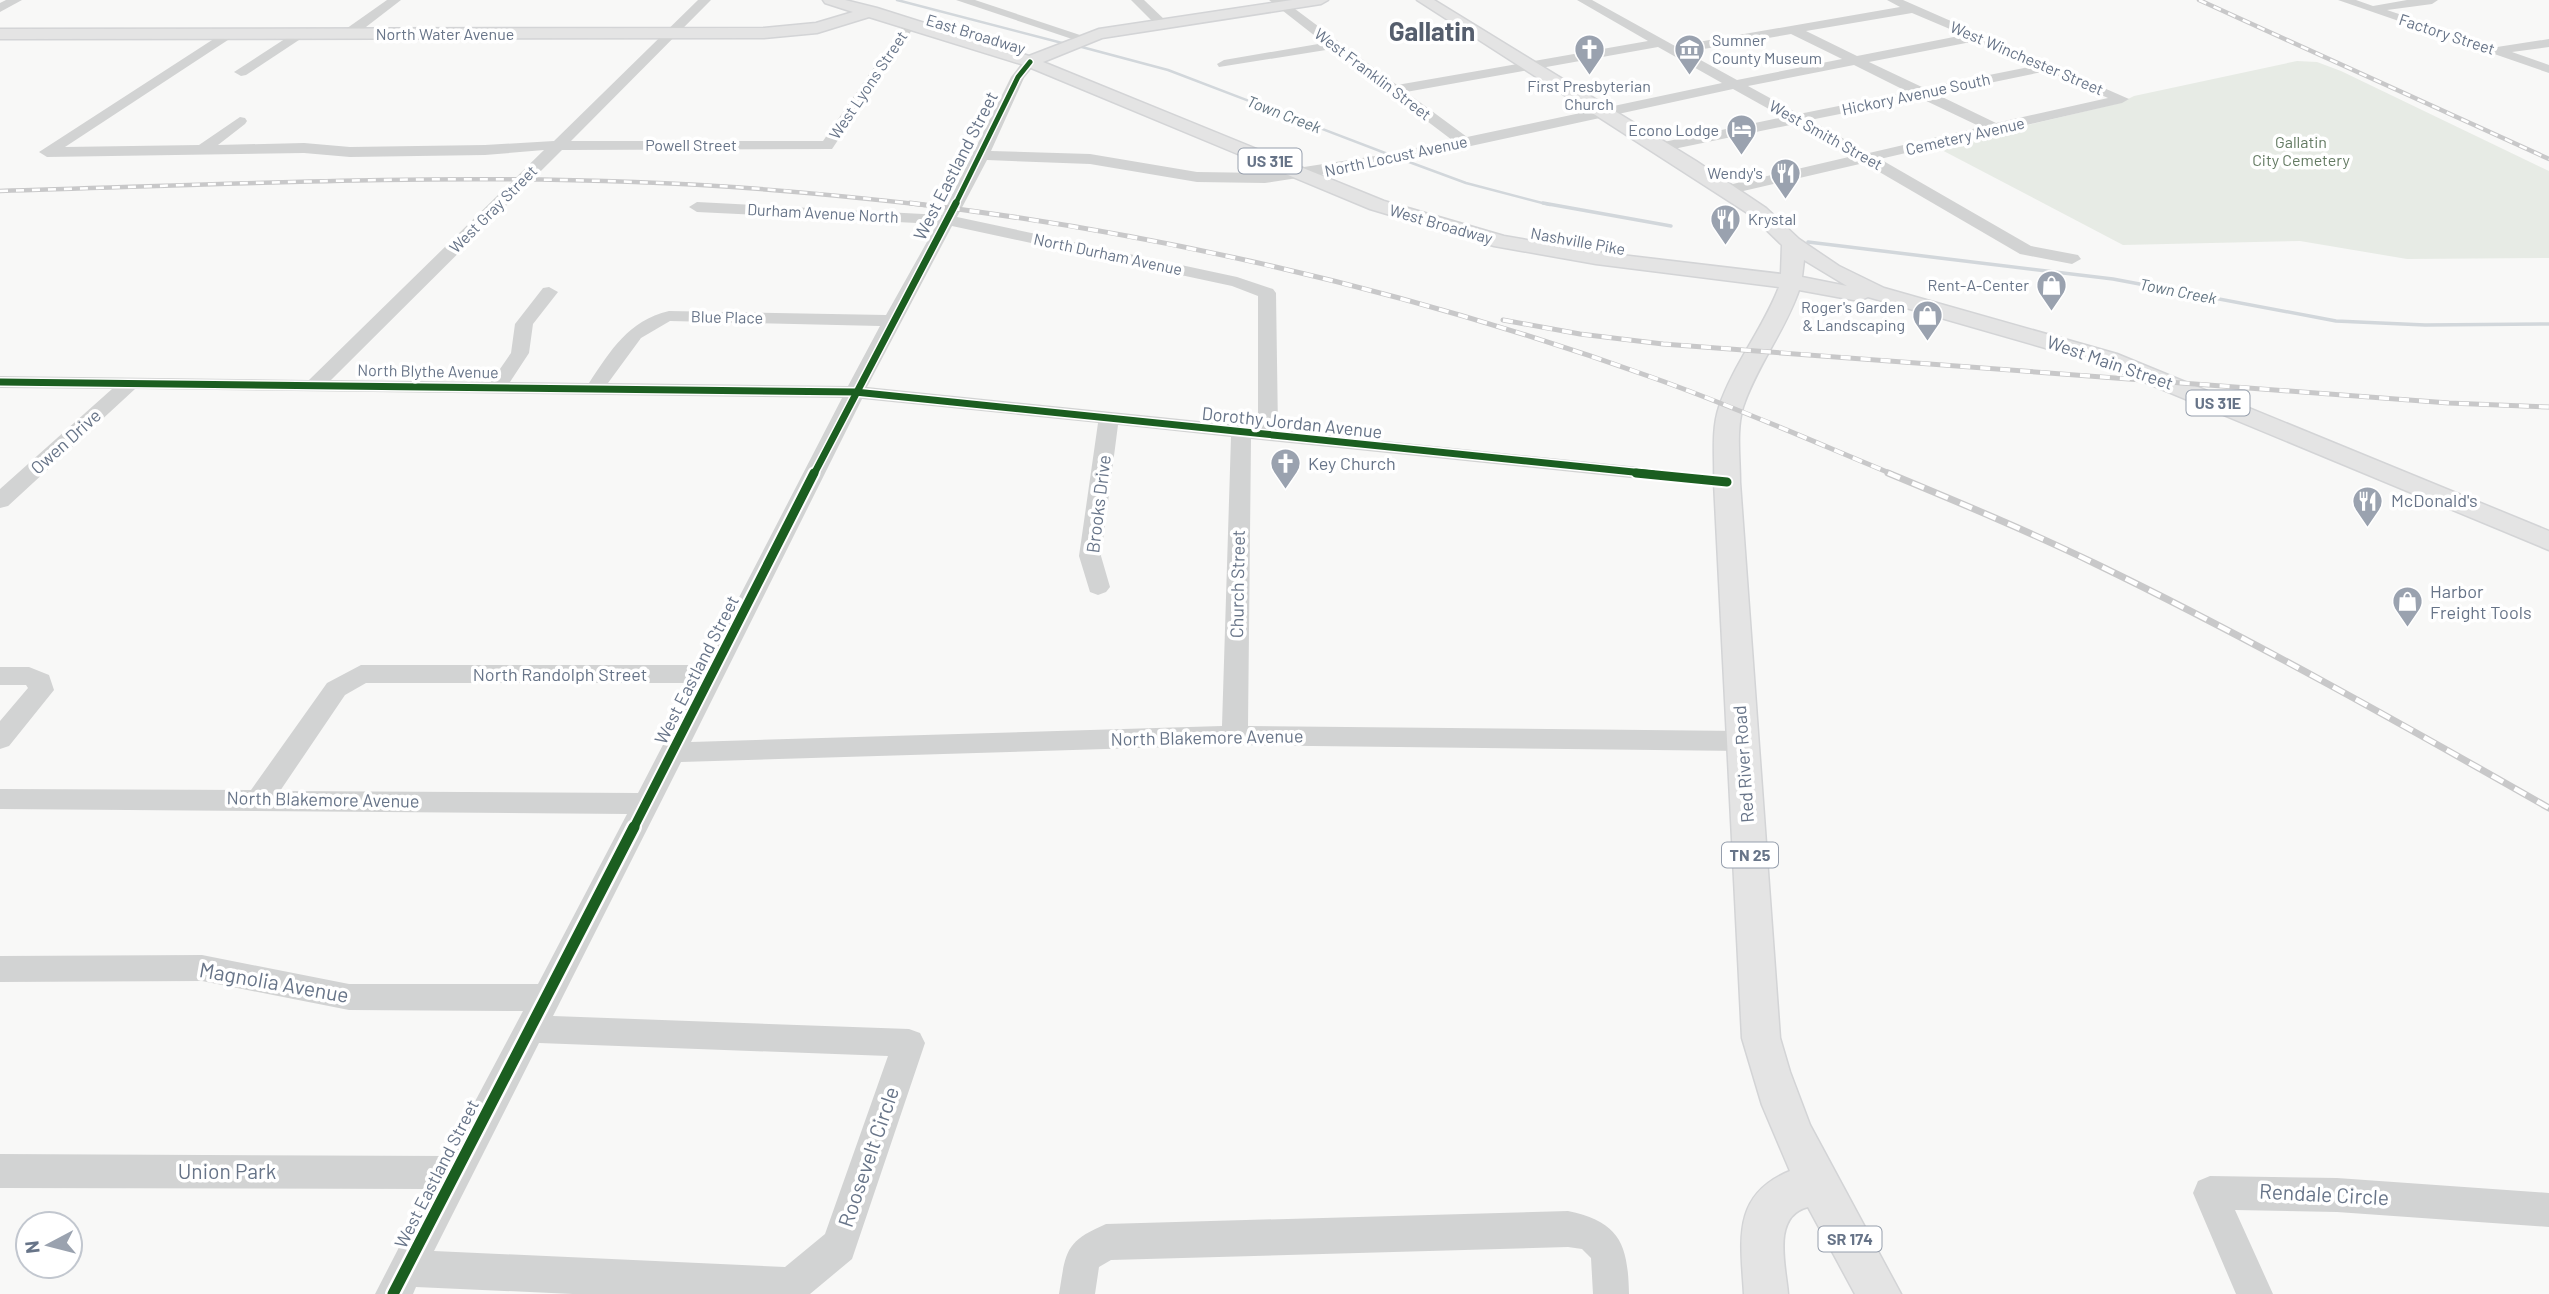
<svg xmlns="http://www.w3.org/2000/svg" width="2549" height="1294" font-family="Barlow,sans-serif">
<rect width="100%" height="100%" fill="#f8f8f7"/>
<path fill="#e7ebe5" d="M2297 61 2317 62 2341 71 2549 171V258L2407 259 2300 241 2123 245 1936 147 2120 103 2134 96Z"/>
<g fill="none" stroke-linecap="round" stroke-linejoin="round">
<g stroke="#d2d7db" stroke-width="2.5">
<path d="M897 0 1066 44"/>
<path d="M1078 46 1168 70 1393 156"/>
<path d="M1401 159 1466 183 1550 205"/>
</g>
<g stroke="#d2d7db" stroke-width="3.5">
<path d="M1543 203 1671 226"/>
<path d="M1808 242 2113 279 2336 321 2425 325 2549 324"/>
</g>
<defs>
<path id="major" d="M823 0H845L877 8 1029 56 1099 29 1292 0H1328L1321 4 1102 38 1043 62 1384 201 1504 236 1596 252 1781 274 1782 245 1752 216 1417 0H1434L1696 161 1766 208 1799 239 1839 266 1884 288 2117 354 2549 531V550L2101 364 1868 297 1859 301 1799 290C1785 331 1757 365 1743 407 1736 430 1740 457 1740 482L1780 1038 1790 1072 1810 1125 1901 1294H1855L1808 1207C1771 1216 1786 1267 1788 1294H1744C1741 1241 1731 1195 1790 1171L1762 1105 1742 1038 1714 482C1715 458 1711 431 1719 407 1733 365 1763 329 1779 287L1596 264 1494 246 1370 209 1024 65 869 17 817 33 764 38 0 39V29L764 28 816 23 853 12 825 3ZM1804 260 1847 286 1802 277Z"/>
</defs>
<use href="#major" stroke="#d3d4d6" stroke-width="3"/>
<g fill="#d2d3d3" fill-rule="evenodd">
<path d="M6 0H22L0 12V3Z"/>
<path d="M387 0H401L353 37H343V31Z"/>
<path d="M698 0H711L571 141H823L906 21H914L916 24 832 149 562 150 331 380 491 382 511 353 515 324 543 288 549 287 558 292 533 324 529 353 510 382 589 383C611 350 628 321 669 311L886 315 937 224 697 212 689 207 697 202 942 215 1011 77 1025 59 1030 58 1037 62 1024 78 991 151 1090 154 1197 172 1265 173 1388 154 1452 140 1332 49 1219 67 1217 64 1224 60 1324 43 1269 0H1283L1397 85 1648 41 1577 0H1592L1675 46 1900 7 1887 0H1903L2129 99 2122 103 1880 159 2031 246 2078 255 2081 259 2072 264 2020 254 1864 163 1726 195 1720 193 1718 190 1720 187 1853 156 1795 124 1659 152 1654 150 1651 147 1654 144 1783 117 1733 89 1388 164 1265 183 1197 182 1090 164 987 160 957 217 1237 277 1273 289 1276 293 1278 430 1727 476 1735 477 1738 482 1735 487 1727 488 1251 439 1248 726 1742 731 1751 734 1755 741 1751 748 1742 751 1235 745 681 762 553 1016 909 1029 920 1033 925 1043 852 1259 810 1294H573L416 1287 413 1294H375L429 1189 0 1188V1154L446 1156 523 1011 349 1010 202 981 0 982V956L202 955 349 984H538L627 814 0 809V789L251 790 327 683 361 665H704L842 398 135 389 8 506 0 508V489L112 389 0 388V376L309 380 544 150 485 155 350 157 304 153 47 157 39 152 226 31 232 35 231 38 65 147 199 145 240 117 245 118 247 121 245 124 218 145 304 143 350 147 485 145 554 141ZM1912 13 1964 35 1857 56 1806 31ZM1791 34 1842 59 1737 80 1686 52ZM1976 41 2034 66 1924 88 1869 62ZM1658 47 1722 83 1467 137 1406 92ZM1854 65 1908 92 1799 114 1748 86ZM2047 71 2108 98 1996 123 1936 94ZM1920 98 1981 127 1869 153 1810 120ZM952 226 1232 286 1258 296V427L867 387ZM670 321 880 326 848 386 608 383 641 338ZM862 399 1098 423 1079 556 1090 592 1098 595 1106 592 1110 587 1101 556 1118 425 1231 437 1222 726 691 742ZM366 683H695L638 793 280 791 345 695ZM539 1043 888 1056 825 1234 785 1267 434 1251Z"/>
<path d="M956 0H975L1089 38 1083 42 1078 41Z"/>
<path d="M1131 0H1144L1166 21V27H1158Z"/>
<path d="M2338 0H2356L2373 6 2407 0H2438L2432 4 2387 10 2497 47 2549 39V47L2512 52 2549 65V73Z"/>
<path d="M297 31 303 35 302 38 246 75 241 76 234 72Z"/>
<path d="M0 667H29L49 675 54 690 9 746 0 749V721L28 688 26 685H0Z"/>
<path d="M2210 1176 2337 1178 2549 1193V1227L2337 1212 2235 1210 2273 1294H2236L2193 1193 2198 1181Z"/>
<path d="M1568 1211C1620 1222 1628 1244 1629 1294H1593L1591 1258 1582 1249 1568 1247 1111 1260 1099 1267 1095 1294H1059C1066 1252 1064 1242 1106 1224Z"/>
</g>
<use href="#major" fill="#e4e4e4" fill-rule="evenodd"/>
<defs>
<g id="rail-far2">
<path d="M2199 0 2549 159"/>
<path d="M0 191C211 185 423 174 635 182 732 185 828 194 925 205"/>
</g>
<g id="rail-far1">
<path d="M910 203C1161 233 1413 292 1651 377 1733 406 1812 441 1892 474"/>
<path d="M1503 320 1580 334 1663 344 2449 403 2549 407"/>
</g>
<path id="rail" d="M1888 473C1958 502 2028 531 2096 564 2251 639 2400 723 2549 808"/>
</defs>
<use href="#rail-far2" stroke="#c8c8c9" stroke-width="4.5"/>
<use href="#rail-far1" stroke="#c8c8c9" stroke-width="5"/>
<use href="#rail" stroke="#c8c8c9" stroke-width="7"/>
<use href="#rail-far2" stroke="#fff" stroke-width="2.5" stroke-dasharray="8" stroke-linecap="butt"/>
<use href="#rail-far1" stroke="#fff" stroke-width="3.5" stroke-dasharray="10" stroke-linecap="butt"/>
<use href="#rail" stroke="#fff" stroke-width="4.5" stroke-dasharray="13" stroke-linecap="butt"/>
<defs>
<path id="cycleway-far3" d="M955 205 1018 77 1030 62"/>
<g id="cycleway-far2">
<path d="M0 382 855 392 1653 474"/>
<path d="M814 474 956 203"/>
</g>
<g id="cycleway-far1">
<path d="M1636 473 1727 482"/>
<path d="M633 829 814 473"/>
</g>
<path id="cycleway" d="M393 1294 634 827"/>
</defs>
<use href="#cycleway-far3" stroke="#fff" stroke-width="8"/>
<use href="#cycleway-far2" stroke="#fff" stroke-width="10"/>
<use href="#cycleway-far1" stroke="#fff" stroke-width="13"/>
<use href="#cycleway" stroke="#fff" stroke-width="16"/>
<use href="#cycleway-far3" stroke="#1b5e20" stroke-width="5"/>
<use href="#cycleway-far2" stroke="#1b5e20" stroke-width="7"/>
<use href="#cycleway-far1" stroke="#1b5e20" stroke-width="9"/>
<use href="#cycleway" stroke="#1b5e20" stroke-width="11"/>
</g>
<defs>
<symbol id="church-pin" viewBox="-11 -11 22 30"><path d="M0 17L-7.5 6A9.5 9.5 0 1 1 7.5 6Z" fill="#9aa2af" stroke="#fff"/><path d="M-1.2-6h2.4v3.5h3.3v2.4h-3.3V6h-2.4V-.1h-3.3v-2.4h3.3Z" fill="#fff"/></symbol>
<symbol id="museum-pin" viewBox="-11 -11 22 30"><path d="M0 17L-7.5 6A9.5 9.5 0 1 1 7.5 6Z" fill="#9aa2af" stroke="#fff"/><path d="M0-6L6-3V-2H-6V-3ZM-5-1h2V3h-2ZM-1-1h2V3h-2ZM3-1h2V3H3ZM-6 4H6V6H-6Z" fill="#fff"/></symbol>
<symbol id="hotel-pin" viewBox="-11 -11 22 30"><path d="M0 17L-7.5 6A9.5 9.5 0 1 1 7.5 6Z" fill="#9aa2af" stroke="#fff"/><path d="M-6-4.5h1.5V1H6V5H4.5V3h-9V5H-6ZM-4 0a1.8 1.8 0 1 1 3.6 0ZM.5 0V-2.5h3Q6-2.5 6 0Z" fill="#fff"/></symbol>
<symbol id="restaurant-pin" viewBox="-11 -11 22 30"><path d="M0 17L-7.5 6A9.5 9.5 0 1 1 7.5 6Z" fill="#9aa2af" stroke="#fff"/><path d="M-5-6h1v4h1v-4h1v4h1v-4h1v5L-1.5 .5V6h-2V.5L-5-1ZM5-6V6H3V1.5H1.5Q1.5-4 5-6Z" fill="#fff"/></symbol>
<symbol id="shop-pin" viewBox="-11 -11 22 30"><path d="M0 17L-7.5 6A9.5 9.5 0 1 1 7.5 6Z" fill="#9aa2af" stroke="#fff"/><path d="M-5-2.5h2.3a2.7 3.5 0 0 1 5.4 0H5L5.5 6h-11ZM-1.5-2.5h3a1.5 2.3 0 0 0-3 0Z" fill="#fff"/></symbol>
</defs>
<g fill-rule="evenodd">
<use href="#church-pin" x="1572" y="32" width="35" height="47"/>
<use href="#museum-pin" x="1672" y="32" width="35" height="47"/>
<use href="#hotel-pin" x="1724" y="112" width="35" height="47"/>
<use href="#restaurant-pin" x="1768" y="156" width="35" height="47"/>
<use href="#restaurant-pin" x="1708" y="202" width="35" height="47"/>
<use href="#shop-pin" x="2034" y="268" width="35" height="47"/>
<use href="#shop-pin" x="1910" y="298" width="35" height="47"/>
<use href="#church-pin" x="1268" y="446" width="35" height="47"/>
<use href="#restaurant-pin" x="2350" y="484" width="35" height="47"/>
<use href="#shop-pin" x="2390" y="584" width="35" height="47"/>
</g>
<g text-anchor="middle" stroke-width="7" stroke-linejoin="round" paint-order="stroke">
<g font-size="16" fill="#677488" stroke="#fff">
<text x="445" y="40">North Water Avenue</text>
<text transform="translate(976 34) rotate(17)" y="6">East Broadway</text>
<text transform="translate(2447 34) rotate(18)" y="6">Factory Street</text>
<text transform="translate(2027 58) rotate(23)" y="6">West Winchester Street</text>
<text transform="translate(1373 74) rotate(37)" y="6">West Franklin Street</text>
<text transform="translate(868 85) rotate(-56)" y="6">West Lyons Street</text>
<text transform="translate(1916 94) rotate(-12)" y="6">Hickory Avenue South</text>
<text transform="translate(1826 135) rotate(29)" y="6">West Smith Street</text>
<text transform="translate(1965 136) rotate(-13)" y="6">Cemetery Avenue</text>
<text x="691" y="151">Powell Street</text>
<text transform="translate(1396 156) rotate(-12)" y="6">North Locust Avenue</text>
<text transform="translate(493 209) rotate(-45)" y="6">West Gray Street</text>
<text transform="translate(823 213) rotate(3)" y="6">Durham Avenue North</text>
<text transform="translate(1441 224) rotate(16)" y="6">West Broadway</text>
<text transform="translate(1578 241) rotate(10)" y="6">Nashville Pike</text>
<text transform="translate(1108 254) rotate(12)" y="6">North Durham Avenue</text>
<text transform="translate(727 317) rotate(1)" y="6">Blue Place</text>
<text transform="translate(428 371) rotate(1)" y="6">North Blythe Avenue</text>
</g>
<g font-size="16" fill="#677488" stroke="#fff" text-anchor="end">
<text x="1712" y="46" text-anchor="start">Sumner<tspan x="1712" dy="18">County Museum</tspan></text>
<text x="1589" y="92" text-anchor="middle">First Presbyterian<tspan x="1589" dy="18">Church</tspan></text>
<text x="1719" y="136">Econo Lodge</text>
<text x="1763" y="179">Wendy's</text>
<text x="1748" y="225" text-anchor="start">Krystal</text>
<text x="2029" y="291">Rent-A-Center</text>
<text x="1905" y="313">Roger's Garden<tspan x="1905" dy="18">&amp; Landscaping</tspan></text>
</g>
<g font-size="16" font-style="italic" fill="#637583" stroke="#fff">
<text transform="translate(1284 114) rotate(21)" y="6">Town Creek</text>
<text transform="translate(2178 291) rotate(11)" y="6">Town Creek</text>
</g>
<g font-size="16" fill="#637a62" stroke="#fff">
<text x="2301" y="148">Gallatin<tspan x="2301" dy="18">City Cemetery</tspan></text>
</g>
<g fill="#fff" stroke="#959eac" stroke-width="2">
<rect x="1238.5" y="148.5" width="63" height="25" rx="5"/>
<rect x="2186.5" y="390.5" width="63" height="25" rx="5"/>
<rect x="1722" y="842.5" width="56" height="25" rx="5"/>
<rect x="1818.5" y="1226.5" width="63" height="25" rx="5"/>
</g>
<g font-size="16" font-weight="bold" fill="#677488">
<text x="1270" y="167">US 31E</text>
<text x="2218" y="409">US 31E</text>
<text x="1750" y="861">TN 25</text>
<text x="1850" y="1245">SR 174</text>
</g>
<g font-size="18" fill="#677488" stroke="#fff">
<text transform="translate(956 166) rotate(-63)" y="6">West Eastland Street</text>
<text transform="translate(2110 363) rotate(19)" y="6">West Main Street</text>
<text transform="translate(1292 423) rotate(6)" y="6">Dorothy Jordan Avenue</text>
<text transform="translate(66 442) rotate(-42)" y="6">Owen Drive</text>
<text transform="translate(1099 504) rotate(-83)" y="6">Brooks Drive</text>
<text transform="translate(1238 584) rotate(-89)" y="6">Church Street</text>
<text transform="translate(697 670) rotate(-63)" y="6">West Eastland Street</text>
<text x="560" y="681">North Randolph Street</text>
<text transform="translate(1207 738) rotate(-1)" y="6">North Blakemore Avenue</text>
<text transform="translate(1744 764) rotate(-94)" y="6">Red River Road</text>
<text transform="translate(323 800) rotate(1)" y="6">North Blakemore Avenue</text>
<text transform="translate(437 1174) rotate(-63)" y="6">West Eastland Street</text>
</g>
<g font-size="18" fill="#677488" stroke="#fff" text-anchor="start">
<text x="1308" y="470">Key Church</text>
<text x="2391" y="507">McDonald's</text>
<text x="2430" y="598">Harbor<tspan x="2430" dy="21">Freight Tools</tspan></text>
</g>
<g font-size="21" fill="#677488" stroke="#fff">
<text transform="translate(274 983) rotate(10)" y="7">Magnolia Avenue</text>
<text transform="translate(869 1157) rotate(-71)" y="7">Roosevelt Circle</text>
<text x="227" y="1179">Union Park</text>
<text transform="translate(2324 1195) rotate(3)" y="7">Rendale Circle</text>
</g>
<g font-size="26" font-weight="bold" fill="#555e6d" stroke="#fff">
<text x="1432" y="41">Gallatin</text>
</g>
</g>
<g transform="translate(49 1245) rotate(263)"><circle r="33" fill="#ffffff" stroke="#c2c7cf" stroke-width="2"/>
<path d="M0-5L12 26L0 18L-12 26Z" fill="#9aa2af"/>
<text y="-10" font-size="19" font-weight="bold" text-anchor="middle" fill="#677488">N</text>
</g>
</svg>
